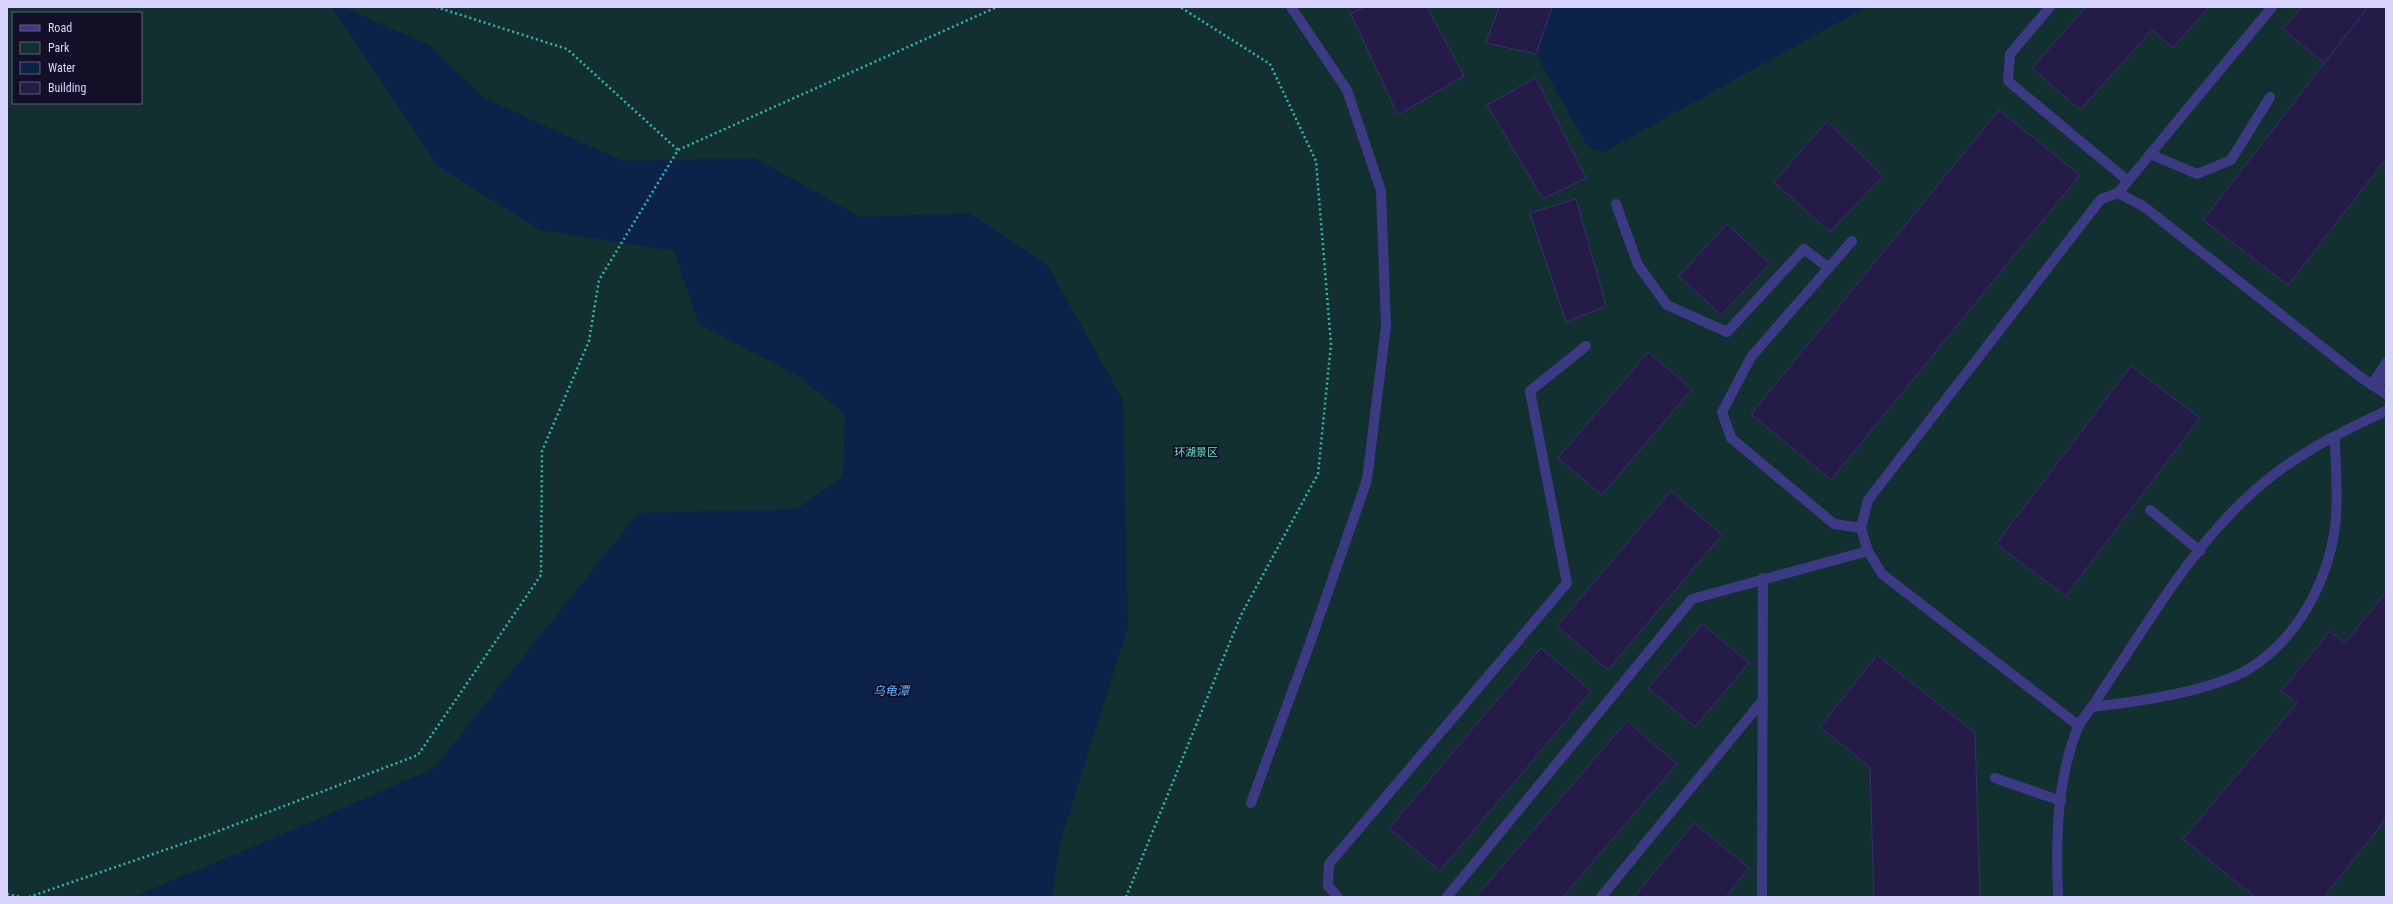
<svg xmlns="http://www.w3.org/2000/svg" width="2393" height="904" font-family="'Roboto Condensed','Noto Sans SC',sans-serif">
<rect width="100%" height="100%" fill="#130f26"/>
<path fill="#12302f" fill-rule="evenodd" d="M7 7H2386V897H7ZM13 13H141V103H13Z"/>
<g fill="#0c2248">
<path d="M331 7H343L429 45 484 98 623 161 755 158 861 217 970 213 1047 264 1123 400 1128 627 1060 842 1052 897H132L272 839 434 768 638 513 797 509 843 477 845 414 798 376 699 324 674 251 540 230 437 166Z"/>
<path d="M1552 7H1866L1604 152 1588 147 1536 54Z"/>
</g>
<g fill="#241b47" stroke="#3b2d73">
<path d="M1347 7H1364L1351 14Z"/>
<path d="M1364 7H1427L1464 76 1398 115 1351 14Z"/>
<path d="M1499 7H1552L1536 54 1486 43Z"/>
<path d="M2086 7H2209L2173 48 2152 30 2080 110 2032 68Z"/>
<path d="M2302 7H2370L2324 63 2283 29Z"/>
<path d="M2368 7H2386V159L2288 285 2203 220Z"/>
<path d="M1536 78 1586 178 1543 199 1487 105Z"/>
<path d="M1999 110 2080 175 1831 480 1751 414Z"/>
<path d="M1827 121 1883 176 1830 232 1774 182Z"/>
<path d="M1576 199 1606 306 1566 322 1530 213Z"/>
<path d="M1727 224 1770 264 1721 315 1679 276Z"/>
<path d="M1648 352 1692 389 1602 495 1558 458Z"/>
<path d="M2131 366 2200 418 2066 596 1996 544Z"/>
<path d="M1671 491 1722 535 1608 670 1557 626Z"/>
<path d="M2386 592V819L2324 897H2255L2183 839 2297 703 2281 691 2330 631 2345 643Z"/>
<path d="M1702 624 1749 663 1695 727 1648 688Z"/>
<path d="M1541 648 1591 691 1440 871 1389 828Z"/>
<path d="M1877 655 1975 733 1980 897H1874L1870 767 1820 727Z"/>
<path d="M1627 721 1677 764 1563 897H1476Z"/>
<path d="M1694 823 1749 868 1726 897H1634Z"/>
</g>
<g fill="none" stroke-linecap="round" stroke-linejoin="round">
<g stroke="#2fb8b0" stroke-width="2.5" stroke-dasharray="2 3" stroke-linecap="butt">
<path d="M436 7 567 49 678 150"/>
<path d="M7 894 20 897"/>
<path d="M29 897 208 835 418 755 541 575 542 451 589 341 599 280 678 150 997 7"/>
<path d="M1126 897 1241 615 1318 474 1331 344 1316 161 1270 64 1180 7"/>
</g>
<g stroke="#3d3a85" stroke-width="10">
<path d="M2050 7 2010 54 2008 81 2128 181"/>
<path d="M2150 154 2197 174 2231 160 2270 97"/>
<path d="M2118 193 2272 7"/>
<path d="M1616 204 1638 265 1667 305 1727 332 1804 249 1829 268"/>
<path d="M1852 241 1751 357 1722 412 1731 438 1834 524 1861 528"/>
<path d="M2372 385 2386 363"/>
<path d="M2150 510 2200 551"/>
<path d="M2091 707C2136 702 2215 691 2252 667 2299 636 2327 582 2335 528 2339 500 2335 465 2335 437"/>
<path d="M1995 778 2061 801"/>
<path d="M1338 897 1328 886 1329 864 1567 583 1530 391 1586 346"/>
<path d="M1447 897 1692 599 1868 551"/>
<path d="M1601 897 1763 700"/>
<path d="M1762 897 1763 578"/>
</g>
<g stroke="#3d3a85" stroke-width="10">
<path d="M2372 385 2386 379"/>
<path d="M2079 726 1882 574 1868 551 1861 528 1868 500 2101 199 2118 193 2143 206 2359 376 2386 394"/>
<path d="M1251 803 1309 646 1367 480 1386 326 1381 191 1347 90 1291 7"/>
<path d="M2058 897C2056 841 2056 781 2078 727 2082 719 2089 711 2094 704 2105 686 2117 669 2128 652 2165 595 2204 535 2255 490 2293 456 2340 432 2386 411"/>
</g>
</g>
<g text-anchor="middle" stroke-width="4" stroke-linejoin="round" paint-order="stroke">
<g font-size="11" fill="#5fe0c0" stroke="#130f26">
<text x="1196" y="456">环湖景区</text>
</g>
<g font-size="12" font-style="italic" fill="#62b6ff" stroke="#130f26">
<text x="891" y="695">乌龟潭</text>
</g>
</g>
<rect width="2393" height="904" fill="none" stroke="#d9d4ff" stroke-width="16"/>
<rect x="12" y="12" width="130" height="92" fill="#130f26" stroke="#625e7d"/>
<rect x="20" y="25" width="20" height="6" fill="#3d3a85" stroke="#625e7d"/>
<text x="48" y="32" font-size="12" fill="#d9d4ff">Road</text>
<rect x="20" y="42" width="20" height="12" fill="#12302f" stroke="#625e7d"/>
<text x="48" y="52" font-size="12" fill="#d9d4ff">Park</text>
<rect x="20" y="62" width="20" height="12" fill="#0c2248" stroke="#625e7d"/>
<text x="48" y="72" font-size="12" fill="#d9d4ff">Water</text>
<rect x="20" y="82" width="20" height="12" fill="#241b47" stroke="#625e7d"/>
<text x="48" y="92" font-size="12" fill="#d9d4ff">Building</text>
</svg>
